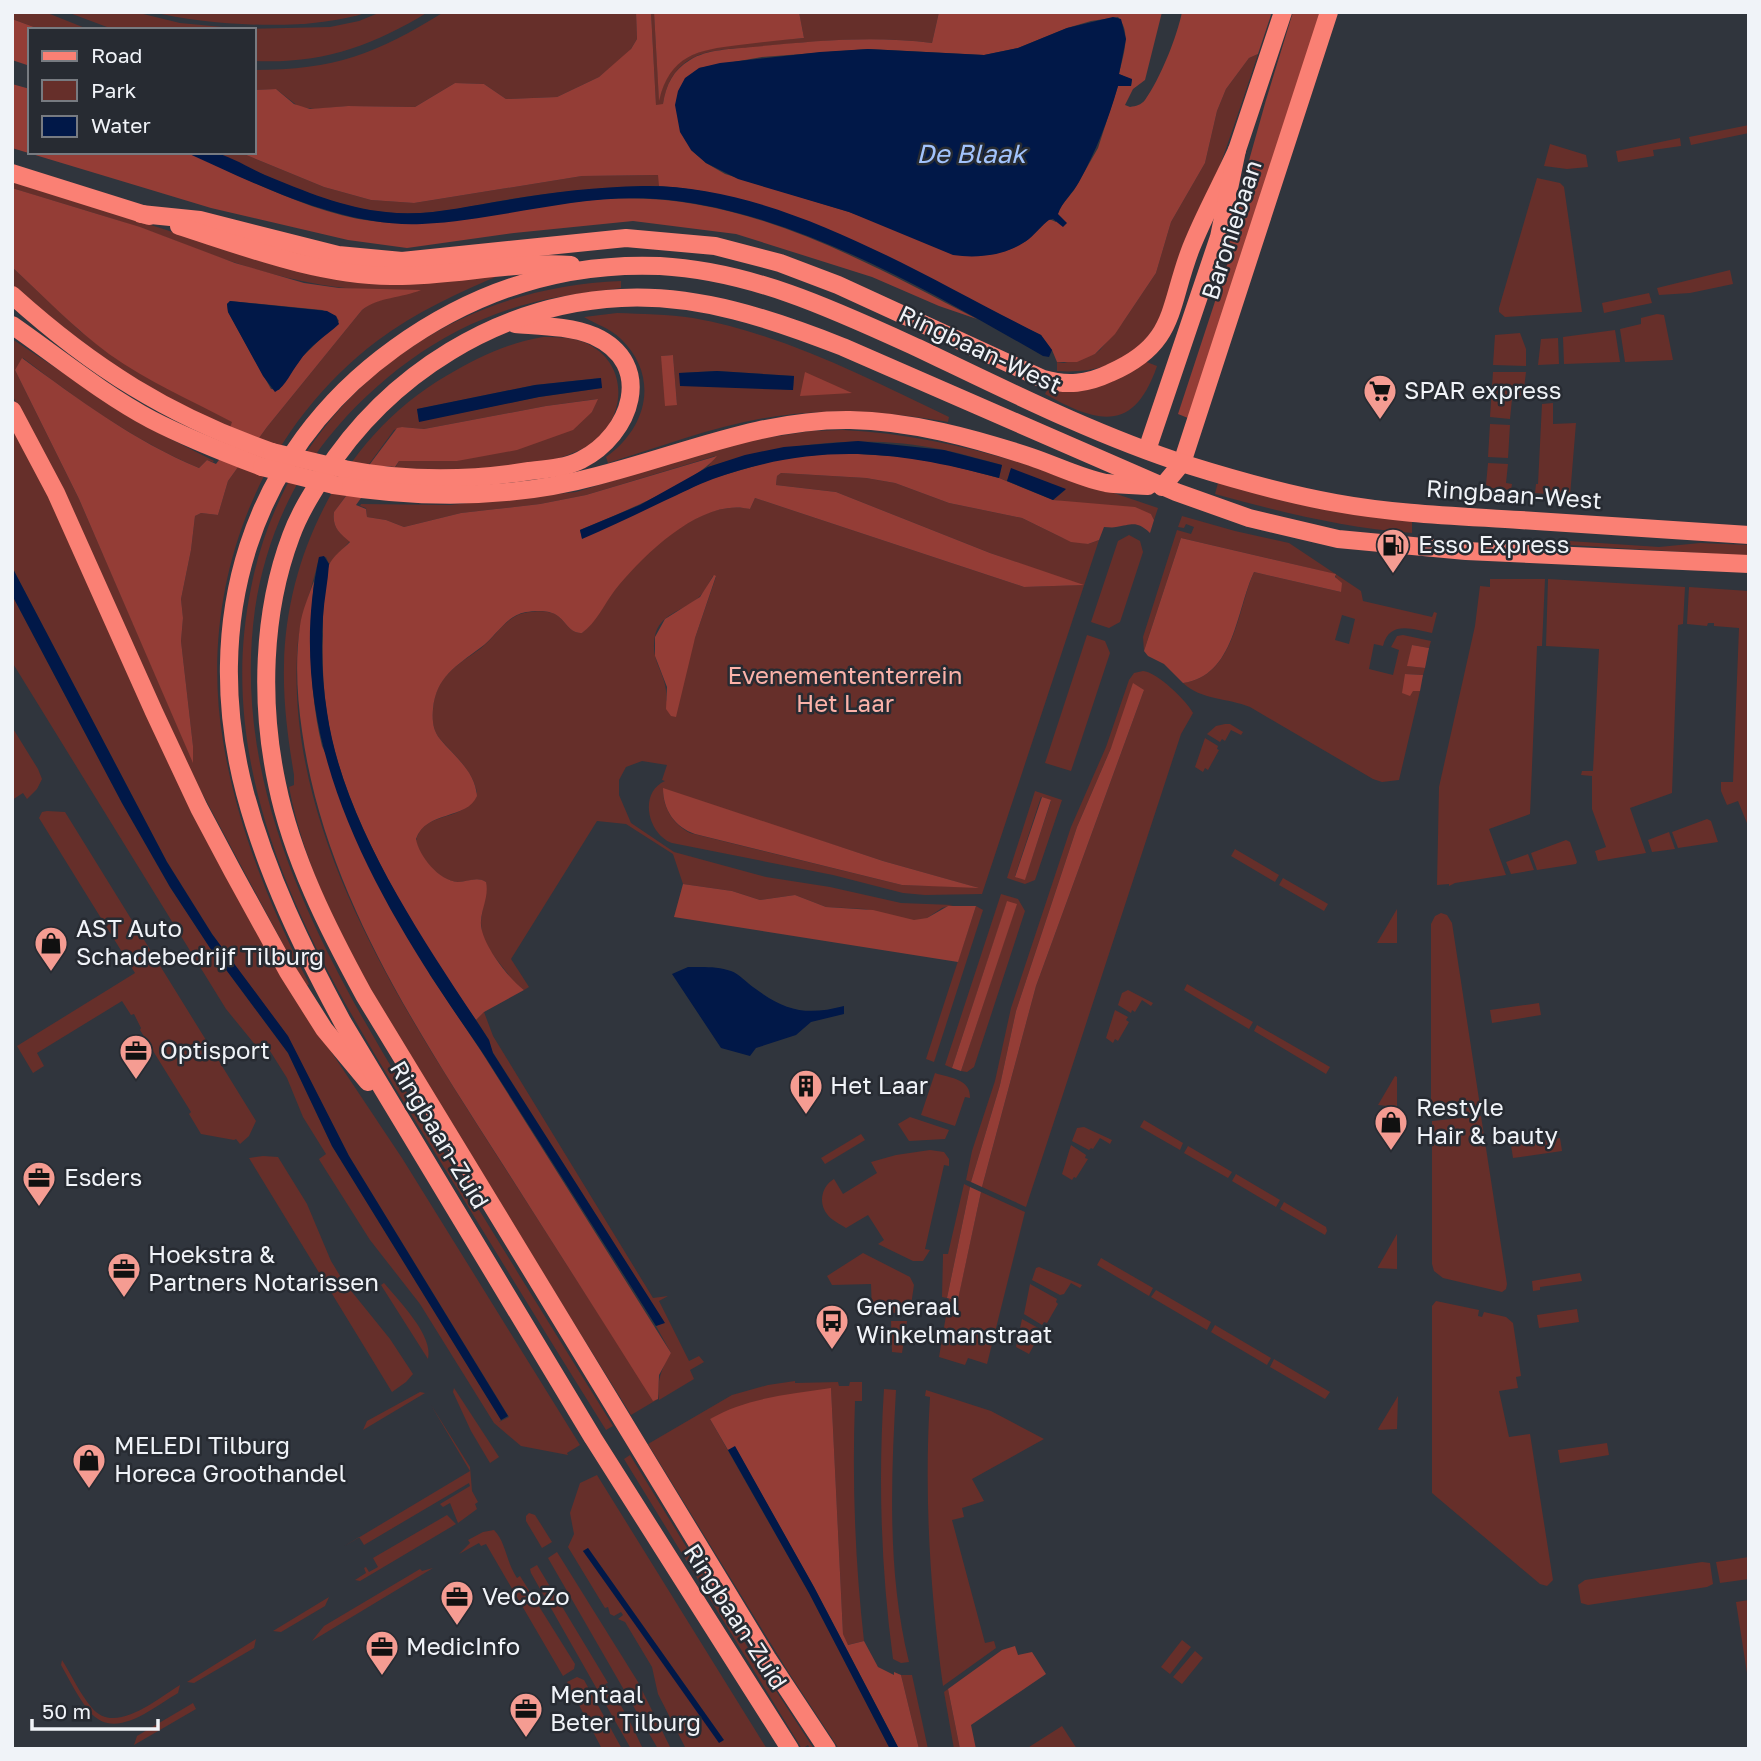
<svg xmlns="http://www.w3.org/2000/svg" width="1761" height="1761" font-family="'Golos Text',sans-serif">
<rect width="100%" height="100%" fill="#30353d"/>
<g fill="#662f2a" fill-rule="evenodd">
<path d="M12 12H45L90 30H42L12 19Z"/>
<path d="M67 12H135L180 23 244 29 330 27 359 21 381 12H428C371 47 321 64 254 61V30H115Z"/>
<path d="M153 12H368C312 32 210 26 153 12Z"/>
<path d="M444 12H636L637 39 629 52 599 77 557 97 506 99 484 84 455 83 415 107 348 106 315 109 299 107 276 89 254 90V70C335 70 376 54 444 12Z"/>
<path d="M651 12H654L659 98C663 87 666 77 673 69 697 40 768 42 804 38L799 12H939L932 43C874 35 815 41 756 47 734 49 708 48 689 60 672 71 666 86 663 105H656Z"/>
<path d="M1258 54C1237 118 1215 182 1190 245 1176 281 1166 321 1137 348 1115 368 1085 373 1057 371V362L1064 363 1095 354 1100 350 1123 322 1156 273 1171 222 1205 163 1217 111 1226 89 1249 58Z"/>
<path d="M1749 125V133L1691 145 1689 137Z"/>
<path d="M1680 138 1681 146 1653 150 1654 156 1618 162 1616 151Z"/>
<path d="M1550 144 1586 155 1588 167 1567 169 1544 166Z"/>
<path d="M213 152H239L324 187 371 200 414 203 582 176 659 175V186C609 187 560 191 511 199 472 205 434 216 394 213 331 209 270 177 213 152Z"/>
<path d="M1537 178 1560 183 1564 187 1582 312 1505 317 1499 312V308Z"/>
<path d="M12 181 242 254 503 274C459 292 416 312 377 341 255 433 198 591 223 741 237 827 270 906 309 984L306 987 195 780 39 443 12 395V339L139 423 214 461 213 462 207 460 199 468C135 441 78 400 23 358L15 370 79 499 193 761V746L181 641 183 618 181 599 191 550 195 516 201 513 218 515 228 481 267 427 362 310 370 304 409 290C350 293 292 282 236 263 203 253 172 238 140 228 98 213 55 202 12 188Z"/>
<path d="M12 267 80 331 112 355 233 422 230 429 133 380 38 308 12 285Z"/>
<path d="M1730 270 1733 284 1690 293 1659 295 1657 288Z"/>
<path d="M621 281V288C592 292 563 295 535 302 452 322 381 373 328 438 289 487 264 547 255 609 227 811 344 991 446 1156 501 1246 557 1336 613 1426L606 1430C549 1339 493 1247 437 1156 332 986 208 797 251 588 263 525 291 467 332 418 405 332 509 285 621 281Z"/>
<path d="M1649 293 1652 303 1604 313 1602 303Z"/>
<path d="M617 313C642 314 668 314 693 318 783 334 867 378 949 417L948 422C896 413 846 408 794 414 730 420 669 444 608 463L606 457C647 428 660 377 621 339 610 328 595 324 584 317ZM673 355 677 405 661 356ZM717 371 794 376 793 390 759 387 679 373Z"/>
<path d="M1657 314 1664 315 1673 360 1625 362 1620 329 1641 324V318Z"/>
<path d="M1615 330 1620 362 1564 364 1563 337Z"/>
<path d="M1520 333 1526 349V366L1493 365 1495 335Z"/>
<path d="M543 337C559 337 575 337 590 345 633 369 624 427 584 448 534 474 449 472 395 468L399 461H457L592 412 597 399 546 406 424 429 402 427 394 430 334 512C332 527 339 533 350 541L329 564 326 557H319C312 591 298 621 297 655 288 839 405 1011 499 1159 551 1240 602 1320 654 1400L658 1399 631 1415C572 1320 513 1225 455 1130 392 1029 311 905 289 787L294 785V775C288 739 283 702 284 665 286 551 346 434 446 376 477 358 507 343 543 337ZM600 378 602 388 539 397 419 421 417 409 535 385Z"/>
<path d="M1558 338 1559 364 1538 365 1541 339Z"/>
<path d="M1144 361 1157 366C1134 433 1098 424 1045 394L1050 385Z"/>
<path d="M1493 372H1526L1524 388 1519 399H1512L1510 419 1490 417Z"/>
<path d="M1553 403V424L1576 423 1570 496 1535 493 1536 484H1538L1542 404Z"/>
<path d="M1490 424 1510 425 1508 458 1488 457Z"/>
<path d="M12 426 26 449 298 1002 402 1158 580 1445 567 1453 568 1455 521 1446 494 1423 420 1304 370 1240 320 1161 319 1159 326 1154 303 1117 287 1078 265 1043 257 1047 226 1009 12 662V595L122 803 170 887 210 948 288 1053 332 1146 501 1420 499 1422 509 1417 349 1156 288 1037 212 934 167 862 12 567Z"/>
<path d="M843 430C953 435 1055 473 1158 508L1154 520 1151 514 1053 500 1065 490 1011 469 1007 481 999 478 1002 465C983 460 964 454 944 450 864 433 785 443 708 467L715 456 586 495 540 504 461 513 404 527 386 520 367 517 366 508 360 506 361 504 450 505 576 492 740 442 811 431Z"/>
<path d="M1488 463 1508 464 1506 483 1512 484 1511 490 1491 488 1486 485Z"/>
<path d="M781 473 866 478 895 483 949 503 1022 518 1063 538 1088 544 1099 540 982 894 925 895 903 893 833 875 672 843C648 834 638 793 665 781L662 780 667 765 642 761 626 767 619 780V795L631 823 674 852 766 877 830 887 901 903 953 905 942 908 924 920H911L865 909 826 907 795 895 760 900 732 891 683 884 673 854 626 824 597 821 511 959 529 987 524 990 514 982 487 947 482 935 481 922 486 882C477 876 469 882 459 882 440 882 420 858 416 841 420 818 446 819 462 810 468 807 473 798 477 792 472 770 456 757 441 740 433 732 432 721 433 710 435 677 456 666 480 649 497 636 507 613 531 612 537 611 546 611 552 613 565 617 568 634 582 633 596 621 604 604 615 589 644 553 700 498 750 509L755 498 1024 587 1081 585 990 553 836 492 776 485 777 476ZM713 576 716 577 695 638 666 702C669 677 653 666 654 644 655 611 685 613 701 595 706 590 709 582 713 576ZM663 789 883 861 975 887 902 885 690 833C673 824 663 808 663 789Z"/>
<path d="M1218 483 1412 521V533C1344 528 1280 512 1215 494Z"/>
<path d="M1182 516 1235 531 1289 543 1361 591 1363 601 1432 617 1434 612 1437 613 1432 633C1413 629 1389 620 1383 646L1374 644 1369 669 1393 675 1399 650 1391 647 1397 636 1403 635 1431 641 1429 648 1412 645 1408 666 1425 668 1423 675 1406 674 1413 691H1420L1399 780 1382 782 1373 779 1250 707C1228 698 1201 700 1183 683 1235 676 1237 610 1254 572L1341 592 1335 574 1181 538 1144 651 1143 637 1177 530 1191 534 1194 527 1186 524 1184 528 1178 527ZM1342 615 1355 619 1349 644 1335 640Z"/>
<path d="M1129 535 1140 541 1143 552 1120 622 1109 628 1091 622 1118 541Z"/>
<path d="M1569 541 1659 547 1700 543 1749 545V556L1569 545Z"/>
<path d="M1490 579H1545L1542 646H1537L1530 814 1489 829 1506 875 1455 883 1449 886V884L1437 885 1439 787 1475 626 1480 586 1490 587Z"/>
<path d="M1548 579 1685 587 1683 624 1678 625 1672 793 1630 808 1646 853 1598 861 1595 851 1606 847 1592 809V776L1581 775 1582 771H1593L1599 649 1546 646Z"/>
<path d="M1689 587 1749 591V828L1738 801 1727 805 1721 791V782H1733L1739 628 1714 626V623H1708L1707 626 1687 624Z"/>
<path d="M1087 635 1105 641 1110 653 1071 771 1045 763Z"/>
<path d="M1143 671C1157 672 1187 701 1193 713L1181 734 1026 1207 982 1187 1036 986 1144 690 1111 748 1077 827 1016 1011 1000 1085 971 1182 966 1180 972 1151 995 1081 1011 1008 1071 827 1106 747 1129 680 1134 673Z"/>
<path d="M1225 724H1230L1243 732 1241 735 1231 730 1225 741 1222 739 1220 742 1207 734 1216 726Z"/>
<path d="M12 727 38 769 42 779 37 789 27 799 23 793 12 800Z"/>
<path d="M1205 738 1218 746 1217 749 1219 750 1208 770 1205 768 1203 772 1195 767Z"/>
<path d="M1035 791 1062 800 1035 880 1025 884 1007 878ZM1041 797 1051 801 1025 879 1015 876Z"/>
<path d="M47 811 65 812 256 1121 249 1136 240 1144 236 1139 234 1140 201 1134 189 1114 191 1112 140 1030 141 1028 134 1014 131 1015 122 1001 37 1053 44 1066 33 1073 17 1046 135 973 39 818 42 812Z"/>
<path d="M1707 819 1711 821 1718 842 1678 848 1672 832Z"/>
<path d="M1669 832 1675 849 1652 852 1648 840Z"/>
<path d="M1566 840 1570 842 1577 862 1576 864 1537 870 1531 853Z"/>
<path d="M1235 849 1279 875 1275 882 1231 856Z"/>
<path d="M1528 854 1534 870 1511 874 1506 862Z"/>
<path d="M1283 878 1328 904 1324 911 1279 885Z"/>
<path d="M1001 894 1018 899 1025 911 974 1067 967 1072 961 1071 1016 905 1007 902 952 1068 945 1065Z"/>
<path d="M976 906 983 910 934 1062 926 1059Z"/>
<path d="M1397 909V943H1377Z"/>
<path d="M1441 913 1447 915 1452 923 1481 1112 1465 1114 1464 1111 1457 1112V1115L1431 1117V924L1435 916Z"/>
<path d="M1187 984 1253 1022 1249 1029 1184 990Z"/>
<path d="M1128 990 1153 1003 1151 1006 1142 1000 1135 1012 1132 1010 1131 1013 1118 1005 1122 993Z"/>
<path d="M1539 1003 1541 1015 1492 1023 1490 1010Z"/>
<path d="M1115 1010 1128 1017 1126 1020 1129 1022 1118 1041 1115 1039 1113 1043 1106 1038Z"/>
<path d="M484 1012 493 1036 653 1298 668 1296 659 1301 689 1361 699 1356 704 1362 690 1370 694 1379 659 1400C656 1382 662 1367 671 1353L656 1326 664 1322 492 1051 489 1040 476 1020Z"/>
<path d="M1257 1025 1330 1067 1326 1074 1254 1031Z"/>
<path d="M935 1073C950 1078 971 1079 970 1098L965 1097 955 1126 921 1115Z"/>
<path d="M1395 1076 1397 1077V1107L1378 1105Z"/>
<path d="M1481 1116 1507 1284 1506 1289 1502 1292 1443 1278 1434 1271 1432 1264V1121Z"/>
<path d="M910 1117 949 1130 945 1139 909 1141 898 1124Z"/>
<path d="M1144 1120 1183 1143 1180 1150 1140 1127Z"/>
<path d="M1084 1127 1112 1140 1110 1144 1100 1138 1093 1149 1091 1148 1089 1150 1072 1141 1077 1128Z"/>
<path d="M861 1134 865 1140 825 1164 821 1158Z"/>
<path d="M1560 1138 1562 1151 1513 1158 1511 1145Z"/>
<path d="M1071 1145 1086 1155 1085 1158 1088 1159 1076 1178 1074 1177 1072 1180 1062 1174Z"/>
<path d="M1188 1146 1232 1172 1228 1178 1184 1153Z"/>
<path d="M930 1150 944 1152 949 1159V1166L944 1165 925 1249 930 1250 923 1261H913L878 1244 884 1240 868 1215 846 1228C840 1224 831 1220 827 1214 818 1202 822 1186 834 1179L843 1194 877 1173 871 1162 896 1155Z"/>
<path d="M263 1156 278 1157 307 1204 331 1261 342 1279 340 1281 345 1289 348 1287 390 1339 413 1374 406 1382 392 1392 249 1158Z"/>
<path d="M1236 1174 1280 1200 1276 1207 1232 1181Z"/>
<path d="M964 1184 970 1187 947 1298 942 1297 943 1256V1254H948Z"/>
<path d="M981 1192 1025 1212 987 1364 968 1358 965 1365 939 1357 949 1298 956 1308Z"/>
<path d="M1284 1202 1326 1227 1327 1231 1325 1235 1280 1209Z"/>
<path d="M1397 1234V1269L1378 1268V1267Z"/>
<path d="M863 1253 910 1277 914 1285 910 1312 872 1314 871 1284 832 1285 827 1276Z"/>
<path d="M1101 1258 1153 1288 1149 1296 1097 1265Z"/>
<path d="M1039 1267 1082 1285 1080 1288 1071 1283 1064 1294 1060 1295 1032 1280 1036 1268Z"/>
<path d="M1580 1273 1582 1281 1540 1287V1290L1533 1291 1532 1281Z"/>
<path d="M384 1283C399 1301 434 1336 428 1359L381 1285Z"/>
<path d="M1030 1284 1057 1299 1056 1302 1058 1304 1047 1323 1044 1322 1042 1325 1024 1314Z"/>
<path d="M1156 1290 1211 1322 1207 1330 1151 1297Z"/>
<path d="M1436 1301 1479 1310 1478 1316 1482 1317 1484 1312 1506 1317 1513 1323 1521 1376 1516 1377 1518 1388 1499 1391 1509 1437 1530 1434 1553 1580 1547 1586 1540 1584 1432 1493V1306Z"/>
<path d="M1577 1309 1579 1322 1539 1328 1537 1315Z"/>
<path d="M1022 1319 1040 1329 1038 1333 1040 1334 1029 1354 1016 1347Z"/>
<path d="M891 1321H907L902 1353 892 1352Z"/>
<path d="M1215 1325 1271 1358 1267 1365 1211 1332Z"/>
<path d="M1274 1359 1330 1392 1325 1399 1270 1367Z"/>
<path d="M795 1381V1383L838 1382 839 1386H849L850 1382H862V1401H855C852 1482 855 1561 864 1641L847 1645 843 1634 831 1389 710 1419 809 1593 890 1749H839L789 1673 648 1444 732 1395 768 1385Z"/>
<path d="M454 1388 499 1457 490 1463 471 1431 453 1392Z"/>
<path d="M884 1389 896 1390C891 1480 887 1573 909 1662L901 1663 893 1659C881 1569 878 1480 884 1389Z"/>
<path d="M926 1390 991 1411 1044 1439 972 1479 984 1501 962 1508 964 1517 952 1520 985 1643 994 1641 996 1648 943 1686C930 1590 924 1495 930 1397L925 1396Z"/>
<path d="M420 1392 425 1393 363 1430 367 1421Z"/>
<path d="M1398 1396 1397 1429 1379 1430 1378 1429Z"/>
<path d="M431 1405 470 1467 472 1491 478 1502 475 1504 477 1509 458 1523 450 1503 443 1507 440 1504 470 1486 469 1483 364 1545 359 1537 343 1547 470 1471Z"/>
<path d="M1607 1443 1609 1455 1560 1463 1558 1450Z"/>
<path d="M630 1455 750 1651 814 1749H810L808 1745 802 1749 624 1459Z"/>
<path d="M597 1475 767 1749H686L658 1694 652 1667 625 1622 618 1619 623 1615 621 1612 614 1616 610 1614 608 1607 605 1608 568 1547 574 1534 570 1513 580 1483ZM588 1548 723 1739 720 1742 583 1551Z"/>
<path d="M529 1513 535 1515 552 1542 542 1548 526 1521V1516Z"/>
<path d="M447 1515 456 1524 360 1581 355 1580 366 1573 364 1568 366 1567 369 1572 378 1567 373 1558Z"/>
<path d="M494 1530C506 1542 506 1562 517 1578L520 1576 575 1664 574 1669 563 1676 486 1544 481 1546 479 1543 459 1554 470 1543 468 1540 483 1532Z"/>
<path d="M557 1552 638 1682 671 1749H658L548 1558Z"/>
<path d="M1749 1557V1579L1720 1583 1716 1562Z"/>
<path d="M1702 1562 1710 1563 1713 1584 1707 1587 1588 1605 1581 1603 1578 1585 1585 1580Z"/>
<path d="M537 1565 608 1683 605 1684C622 1703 632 1726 643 1749H631L531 1573 530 1569Z"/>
<path d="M433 1568 312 1641 324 1626 420 1569 422 1571Z"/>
<path d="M329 1597 325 1606 281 1632 273 1631Z"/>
<path d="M1749 1600V1686L1736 1602Z"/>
<path d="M256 1639 254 1648 194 1683 187 1682Z"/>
<path d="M1182 1640 1191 1647 1170 1674 1161 1667Z"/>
<path d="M1195 1651 1203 1658 1182 1684 1173 1677Z"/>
<path d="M62 1660C72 1676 80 1694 92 1708 115 1736 158 1698 180 1685L178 1693C155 1706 115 1742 90 1712 79 1699 70 1681 61 1665Z"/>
<path d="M901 1675H912L928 1749H919Z"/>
<path d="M577 1677 584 1680 622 1749H602L567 1682Z"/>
<path d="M948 1689 960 1749H954L944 1692Z"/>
<path d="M193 1703 196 1709 134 1745 137 1736Z"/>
<path d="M1062 1726 1077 1749H1026Z"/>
</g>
<g fill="#943d36" fill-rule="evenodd">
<path d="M636 12H651L656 105 663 104C666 85 673 70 690 60 707 49 733 49 753 47 812 41 873 35 932 43L939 12H1162L1145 80 1133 89 1125 105 1130 107C1136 106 1141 105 1145 100 1160 79 1177 37 1182 12H1272L1258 54 1249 58 1226 89 1217 111 1205 163 1171 222 1156 273 1115 334 1095 354 1077 362H1057L1052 350 1041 335C918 276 799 196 659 186L658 175 582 176 414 203 371 200 324 187 239 152H254V90L276 89 294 104 310 109 348 106 415 107 455 83 484 84 506 99 557 97 599 77 631 49 637 39ZM1118 17C1132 33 1123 55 1119 74L1132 80 1131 86H1118L1098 148 1074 190 1059 209 1056 222 1049 219 1026 241 1011 249 994 254 972 256 849 212 725 174 706 163 691 150 699 68 762 57 868 49 984 55 1018 48 1067 28 1091 21Z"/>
<path d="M654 12H799L804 38C782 40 761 42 739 45 697 50 670 55 659 101Z"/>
<path d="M1293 12H1321L1188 418 1178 414 1227 265 1232 221 1266 100Z"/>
<path d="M12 19 42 30H30V66L12 60Z"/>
<path d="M12 84 30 89V152C65 152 100 152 136 152 151 152 168 150 184 152 201 155 221 168 237 175 279 194 326 215 372 221 450 231 526 204 604 199 740 190 860 259 977 319L939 306 872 277 736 234 633 221 514 233 407 248 348 240 211 208 12 148Z"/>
<path d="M12 188 140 227 235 263 304 283 339 288 421 290C402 298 378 297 362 310L267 427 228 481 218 515 201 513 195 516 191 550 181 599 183 618 181 641 193 746V763L79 499 15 370 22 358C78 399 134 441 199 468L207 460 216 464 238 434 230 428 232 422C191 400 148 382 109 354 74 328 44 297 12 267ZM230 301 322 310 336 316 339 321 301 358 279 390 271 389 228 312 227 304Z"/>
<path d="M673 355 677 405 665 406 661 356Z"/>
<path d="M805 372 852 393 800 396Z"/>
<path d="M598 399 592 412 573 430 517 450 457 461H399L395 467 384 466 356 505 366 509 367 517 386 520 404 527 461 513 540 504 586 495 717 456C695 484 615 515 580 530L582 538 710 479 772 461 803 456 844 453 905 457 945 464 999 478 1053 500 1135 507 1151 514 1154 520 1150 533C1136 520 1132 525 1116 527 1112 528 1108 527 1104 527L1099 540 1088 544 1071 542 1022 518 949 503 895 483 866 478 781 473 777 476 776 485 836 492 990 553 1084 585 1024 587 755 498 750 509C702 497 643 555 615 590 605 603 596 623 582 633 568 634 565 617 552 613 545 610 533 611 526 612 506 615 496 637 480 648 456 666 436 677 433 709 432 720 433 731 440 739 455 757 475 771 477 796 467 820 426 810 416 839 419 856 439 881 458 882 468 882 477 876 486 882 489 896 482 907 481 921 479 941 508 978 524 990L484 1012 476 1020C418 937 342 816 327 714 323 688 322 661 323 635 323 615 323 583 329 565 332 557 344 548 350 542 339 533 332 527 334 512L397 428 402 427 424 429 546 406Z"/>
<path d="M1181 538 1336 574 1335 577 1342 583 1341 592 1254 572C1236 610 1235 676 1183 683L1164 664 1148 656 1144 651Z"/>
<path d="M714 575 716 576 695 638 676 717 671 716 666 709 667 687 655 656V637L665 619 700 597Z"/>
<path d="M314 581C309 636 309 692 322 746L430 975 481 1051 671 1353 659 1375 658 1399 653 1401C602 1320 551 1240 500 1160 415 1027 324 890 302 731 297 697 295 660 300 626 302 611 309 595 314 581Z"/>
<path d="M1412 645 1429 648 1425 668 1407 666Z"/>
<path d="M1405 674 1423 675 1420 691H1413L1410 696 1402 693Z"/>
<path d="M1133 683 1144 690 1036 986 982 1187 971 1182 1000 1085 1016 1011 1077 827 1111 748Z"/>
<path d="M663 788 883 861 979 888 902 885 695 834C675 827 663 810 663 788Z"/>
<path d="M1042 797 1051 800 1025 880 1015 877Z"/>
<path d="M683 884 732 891 760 900 795 895 826 907 873 910 914 920 927 918 948 906H976L958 962 674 917Z"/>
<path d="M1007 901 1017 904 961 1071 952 1068Z"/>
<path d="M970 1187 981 1192 956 1309 951 1299 947 1298Z"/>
<path d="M831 1388 843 1634 848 1645 864 1641 878 1667 894 1675V1672L901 1675 919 1749H899L814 1587 735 1447 728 1450 710 1419C746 1398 790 1394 831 1388Z"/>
<path d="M1015 1646 1018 1655 1032 1652 1046 1674 971 1725 976 1749H960L948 1689 1002 1650Z"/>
</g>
<g fill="#011848">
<path d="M1113 17 1121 19 1126 39 1119 74 1132 79 1131 86H1118C1108 121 1096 151 1079 182 1073 193 1062 202 1058 214L1067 223 1063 227 1053 219 1049 220C1042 225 1036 233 1029 239 1008 255 979 259 953 255L849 212 738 179 706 163 691 150 680 132 675 105 678 91 685 78 699 68 720 63 820 52 868 49 984 55 1018 48 1067 28Z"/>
<path d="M185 152C194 152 203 151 212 152 229 155 249 168 265 175 304 191 344 208 386 212 427 217 467 206 507 200 552 192 597 187 643 186 780 184 922 276 1041 335L1052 350 1049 357 1043 356C931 292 798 214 669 200 583 191 505 220 422 224 342 228 256 184 185 152Z"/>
<path d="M230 301 327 311 336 316 339 324C326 336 309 346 299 362 291 372 286 386 275 392L263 376 228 312 227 304Z"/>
<path d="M717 371 794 376 793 390 680 386 679 373Z"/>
<path d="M601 378 602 388 539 397 419 422 417 409 535 385Z"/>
<path d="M858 441 944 450 1002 465 999 478C895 450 817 442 713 479 696 485 680 494 664 501 637 514 610 527 582 539L580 530 640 505 708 467 745 455 784 447Z"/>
<path d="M1011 468 1066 489 1053 500 1007 481Z"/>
<path d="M324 556 329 564C328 582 324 599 323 617 321 648 322 681 327 712 344 829 426 943 489 1040L493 1053 665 1323 656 1326C600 1237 543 1148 486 1058 472 1036 456 1015 442 993 355 861 284 718 319 557Z"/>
<path d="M12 567 167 862 212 934 288 1036 349 1156 508 1416 501 1420 332 1146 288 1053 210 948 170 887 122 803 12 595Z"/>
<path d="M688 967C702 967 718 966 731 971 739 974 746 982 753 987 785 1011 806 1016 844 1006V1014L811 1022 796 1035 756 1048 750 1056 721 1048 672 974Z"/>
<path d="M735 1446 814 1587 899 1749H890L809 1593 728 1450Z"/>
<path d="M588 1548 724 1740 719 1743 583 1551Z"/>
</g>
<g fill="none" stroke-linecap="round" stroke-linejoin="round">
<g stroke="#fa8074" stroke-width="18">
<path d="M12 173 149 216"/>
<path d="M141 214 200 220 338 255 402 261 626 238 715 246 780 263 838 285 1043 379C1067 386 1087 384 1110 373 1177 344 1168 307 1191 248 1204 215 1222 183 1237 150"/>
<path d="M179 226C248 248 318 275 391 276 451 277 511 261 571 265"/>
<path d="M12 295C93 368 169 416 272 452"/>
<path d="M12 325C58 357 103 394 152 420 187 438 225 453 262 467"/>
<path d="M12 410 56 493 154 712 199 808 233 872 288 972 324 1029 368 1082"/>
<path d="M1147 450 1219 237 1237 150 1283 12"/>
<path d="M344 469C405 481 468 481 529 471 547 469 565 468 581 460 631 435 656 364 594 336 570 326 541 326 515 324"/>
<path d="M334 485C421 499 512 499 597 476 681 455 761 419 850 420 911 421 973 438 1031 457 1055 465 1081 478 1106 483 1120 485 1135 485 1148 486"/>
<path d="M1162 487 1182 463 1329 12"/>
<path d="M790 1749 593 1438 343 1023C303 949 267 875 245 793 200 622 249 453 395 348 474 291 562 262 660 266 752 271 835 310 918 348 1006 390 1095 435 1188 465 1236 480 1286 494 1336 503 1396 514 1459 516 1520 520 1596 525 1673 530 1749 535"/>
<path d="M827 1749 767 1658 364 995C328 929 292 858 277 784 260 704 262 613 291 536 299 514 311 495 323 476 388 374 499 304 621 298 698 294 772 319 843 347L1176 492 1249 518 1338 539 1466 551 1749 564"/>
</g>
<g stroke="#fa8074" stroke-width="18">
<path d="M272 452 344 469"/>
<path d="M262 467 334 485"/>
</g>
</g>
<defs>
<symbol id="supermarket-pin" viewBox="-11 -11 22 30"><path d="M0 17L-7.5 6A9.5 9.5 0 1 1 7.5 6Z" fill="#f59c92" stroke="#272b32"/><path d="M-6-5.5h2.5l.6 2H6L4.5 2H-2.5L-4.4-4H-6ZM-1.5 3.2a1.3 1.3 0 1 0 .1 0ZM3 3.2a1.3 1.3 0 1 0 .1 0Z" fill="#111"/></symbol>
<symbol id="fuel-pin" viewBox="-11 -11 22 30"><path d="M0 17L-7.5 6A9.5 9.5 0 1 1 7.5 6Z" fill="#f59c92" stroke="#272b32"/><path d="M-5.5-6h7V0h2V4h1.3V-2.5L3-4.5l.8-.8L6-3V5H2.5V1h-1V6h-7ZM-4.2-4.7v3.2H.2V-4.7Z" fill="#111"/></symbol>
<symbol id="shop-pin" viewBox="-11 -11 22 30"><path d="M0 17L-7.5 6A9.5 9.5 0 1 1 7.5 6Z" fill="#f59c92" stroke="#272b32"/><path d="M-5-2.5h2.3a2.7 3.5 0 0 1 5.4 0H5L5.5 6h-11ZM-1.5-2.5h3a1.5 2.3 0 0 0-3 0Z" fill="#111"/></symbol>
<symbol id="office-pin" viewBox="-11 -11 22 30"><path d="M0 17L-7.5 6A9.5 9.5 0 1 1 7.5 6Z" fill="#f59c92" stroke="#272b32"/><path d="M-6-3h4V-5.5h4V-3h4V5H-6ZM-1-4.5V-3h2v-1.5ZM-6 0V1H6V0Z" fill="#111"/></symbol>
<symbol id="building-pin" viewBox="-11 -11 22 30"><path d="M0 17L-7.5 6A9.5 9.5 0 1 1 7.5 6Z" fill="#f59c92" stroke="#272b32"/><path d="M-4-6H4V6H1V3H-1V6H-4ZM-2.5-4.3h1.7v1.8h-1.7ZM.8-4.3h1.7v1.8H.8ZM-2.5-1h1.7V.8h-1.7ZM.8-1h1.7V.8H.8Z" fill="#111"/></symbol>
<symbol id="bus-pin" viewBox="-11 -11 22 30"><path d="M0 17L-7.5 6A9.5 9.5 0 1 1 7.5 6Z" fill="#f59c92" stroke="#272b32"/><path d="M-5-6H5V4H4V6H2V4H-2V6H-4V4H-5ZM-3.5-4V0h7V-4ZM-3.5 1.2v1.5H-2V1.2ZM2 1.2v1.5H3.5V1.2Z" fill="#111"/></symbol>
</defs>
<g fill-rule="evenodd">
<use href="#supermarket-pin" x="1361" y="372" width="38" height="52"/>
<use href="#fuel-pin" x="1374" y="526" width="38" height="52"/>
<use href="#shop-pin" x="32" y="924" width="38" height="52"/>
<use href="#office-pin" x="117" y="1032" width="38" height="52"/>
<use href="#building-pin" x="787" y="1067" width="38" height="52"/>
<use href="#shop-pin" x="1372" y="1103" width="38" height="52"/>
<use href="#office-pin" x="20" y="1159" width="38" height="52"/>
<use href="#office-pin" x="105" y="1250" width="38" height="52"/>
<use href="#bus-pin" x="813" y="1302" width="38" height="52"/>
<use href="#shop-pin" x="70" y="1441" width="38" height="52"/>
<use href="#office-pin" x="438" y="1578" width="38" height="52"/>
<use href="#office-pin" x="363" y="1628" width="38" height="52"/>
<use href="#office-pin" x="507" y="1690" width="38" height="52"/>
</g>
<g text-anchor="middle" stroke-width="5" stroke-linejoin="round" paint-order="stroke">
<g font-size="24" fill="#f0f3f8" stroke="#272b32">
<text transform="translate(1232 230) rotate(-72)" y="8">Baroniebaan</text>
<text transform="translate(980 350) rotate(25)" y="8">Ringbaan-West</text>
<text transform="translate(1514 495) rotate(4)" y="8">Ringbaan-West</text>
<text transform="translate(439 1135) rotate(59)" y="8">Ringbaan-Zuid</text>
<text transform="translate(735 1617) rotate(57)" y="8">Ringbaan-Zuid</text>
</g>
<g font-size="24" fill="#f0f3f8" stroke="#272b32" text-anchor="start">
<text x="1404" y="399">SPAR express</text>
<text x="1418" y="553">Esso Express</text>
<text x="76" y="937">AST Auto<tspan x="76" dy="28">Schadebedrijf Tilburg</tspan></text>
<text x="160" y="1059">Optisport</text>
<text x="830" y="1094">Het Laar</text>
<text x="1416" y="1116">Restyle<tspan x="1416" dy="28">Hair &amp; bauty</tspan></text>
<text x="64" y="1186">Esders</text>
<text x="148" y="1263">Hoekstra &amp;<tspan x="148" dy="28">Partners Notarissen</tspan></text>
<text x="856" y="1315">Generaal<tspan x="856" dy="28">Winkelmanstraat</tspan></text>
<text x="114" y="1454">MELEDI Tilburg<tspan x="114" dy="28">Horeca Groothandel</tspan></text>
<text x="482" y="1605">VeCoZo</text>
<text x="406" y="1655">MedicInfo</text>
<text x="550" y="1703">Mentaal<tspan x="550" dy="28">Beter Tilburg</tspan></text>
</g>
<g font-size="24" fill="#fcb2a9" stroke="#272b32">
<text x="845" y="684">Evenemententerrein<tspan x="845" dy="28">Het Laar</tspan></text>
</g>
<g font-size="26" font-style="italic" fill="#a2c3fc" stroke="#272b32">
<text x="971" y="163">De Blaak</text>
</g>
</g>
<rect width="1761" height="1761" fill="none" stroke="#f0f3f8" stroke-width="28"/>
<rect x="28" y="28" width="228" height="126" fill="#272b32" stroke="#777b81" stroke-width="2"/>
<rect x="42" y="51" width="35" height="10" fill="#fa8074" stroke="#777b81" stroke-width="2"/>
<text x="91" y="63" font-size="21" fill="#f0f3f8">Road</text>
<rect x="42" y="80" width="35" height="21" fill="#662f2a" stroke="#777b81" stroke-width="2"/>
<text x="91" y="98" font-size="21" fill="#f0f3f8">Park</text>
<rect x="42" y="116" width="35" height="21" fill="#011848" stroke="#777b81" stroke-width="2"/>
<text x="91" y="133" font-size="21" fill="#f0f3f8">Water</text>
<path d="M32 1719v10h126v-10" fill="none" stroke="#f0f3f8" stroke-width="3.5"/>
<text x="42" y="1719" font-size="21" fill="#f0f3f8" stroke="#272b32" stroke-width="5" paint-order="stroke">50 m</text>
</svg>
